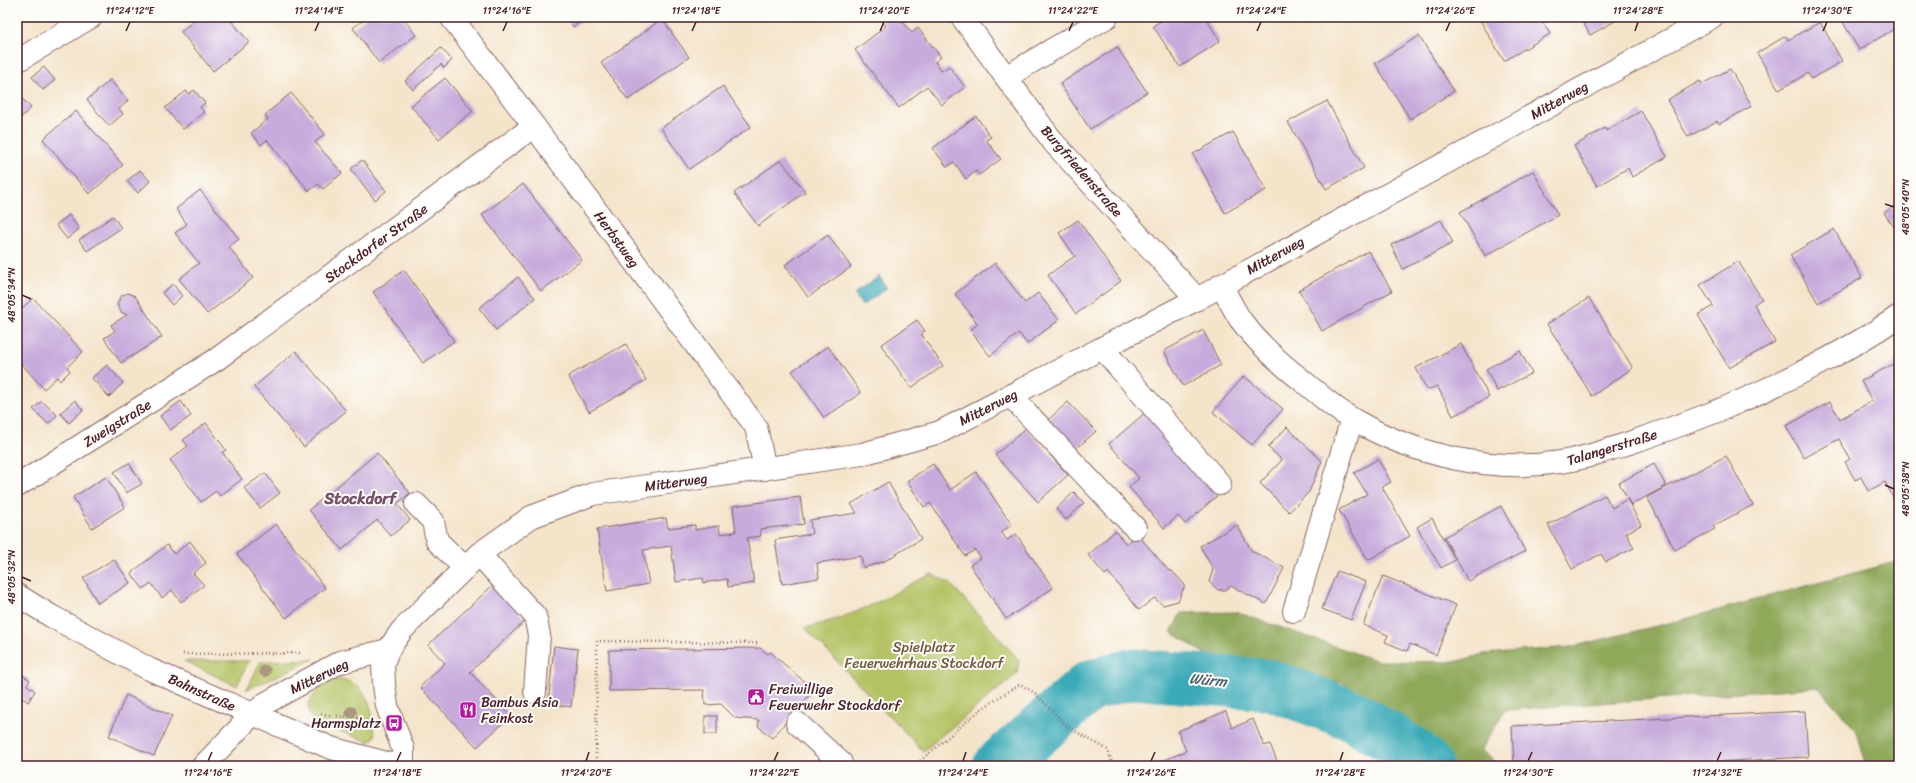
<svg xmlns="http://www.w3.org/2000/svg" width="1916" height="783" font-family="Sriracha,sans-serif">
<rect width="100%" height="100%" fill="#fdfcf7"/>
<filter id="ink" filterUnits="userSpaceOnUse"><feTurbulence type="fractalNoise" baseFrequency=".025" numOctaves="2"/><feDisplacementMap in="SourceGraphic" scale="8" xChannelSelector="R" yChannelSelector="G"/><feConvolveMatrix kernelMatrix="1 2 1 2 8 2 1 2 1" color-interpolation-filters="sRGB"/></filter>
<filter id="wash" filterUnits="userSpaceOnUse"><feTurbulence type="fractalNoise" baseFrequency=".012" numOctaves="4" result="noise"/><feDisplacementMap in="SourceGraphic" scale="16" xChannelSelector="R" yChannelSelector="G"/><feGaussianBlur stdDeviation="0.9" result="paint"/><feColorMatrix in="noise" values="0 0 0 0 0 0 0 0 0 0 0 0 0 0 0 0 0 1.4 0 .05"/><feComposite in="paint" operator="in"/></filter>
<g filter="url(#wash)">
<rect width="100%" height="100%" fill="#f4e4ca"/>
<g fill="#b4c264" stroke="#7f7048">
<path d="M931 574 950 583 1019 660 1017 674 923 751 805 628C829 622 853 614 876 603 895 594 911 583 931 574Z"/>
<path d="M314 659 246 690 261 661Z"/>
<path d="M184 661H249L237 686Z"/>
<path d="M330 680C337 680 345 679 352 683 371 691 373 718 375 736L370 742 316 723 310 716 308 704 320 686Z"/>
</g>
<path fill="#8fa85a" stroke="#6c6442" d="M1899 561V766H1868L1865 763 1855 729 1818 687 1505 710 1481 750 1500 766H1437L1343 683 1213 659 1171 632 1181 613 1236 612 1378 661 1454 662 1484 654 1571 647 1681 620Z"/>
<path fill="#3baab8" stroke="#426472" d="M879 276 887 288 862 306 854 294Z"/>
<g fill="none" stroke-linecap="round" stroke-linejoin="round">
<path stroke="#3baab8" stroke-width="51" d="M998 766 1091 685 1132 674 1271 685 1354 716 1413 752 1428 766"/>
</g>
<g id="blocks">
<g fill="#c6abdc">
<path d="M198 17H228L249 42 213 71 181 32Z"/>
<path d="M367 17H402L416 35 379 63 353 28Z"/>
<path d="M566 17H588L573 27Z"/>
<path d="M879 17H909L903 22 912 33 918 28 941 57 935 62 942 71 949 66 965 87 942 105 927 86 899 108 855 50 886 26Z"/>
<path d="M1167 17H1205L1220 41 1180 67 1153 26Z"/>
<path d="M1247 17H1262L1251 24Z"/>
<path d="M1478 17H1539L1550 34 1504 61Z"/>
<path d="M1580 17H1622L1590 35Z"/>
<path d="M1840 17H1899V26L1859 50Z"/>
<path d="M662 19 689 57 628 100 601 63Z"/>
<path d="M1820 22 1842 61 1811 79 1808 73 1779 90 1757 53 1786 36 1788 40Z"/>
<path d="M1419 36 1454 91 1410 119 1375 63Z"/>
<path d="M1117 47 1147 92 1090 129 1060 84Z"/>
<path d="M441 48 452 60 444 68 441 64 413 90 405 81Z"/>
<path d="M44 67 55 80 43 90 32 77Z"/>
<path d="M1730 69 1752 106 1719 124 1717 121 1688 137 1667 100 1700 81 1702 84Z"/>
<path d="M445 78 473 111 439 139 411 106Z"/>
<path d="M110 80 128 101 119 109 123 114 109 126 87 100Z"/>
<path d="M723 86 751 127 689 169 661 128Z"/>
<path d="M194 90 205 103 200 107 204 112 183 129 165 108 186 91 189 94Z"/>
<path d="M17 93 31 108 17 121Z"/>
<path d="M291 93 325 134 315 142 342 173 323 189 318 184 309 191 267 140 261 145 251 133 268 119 265 115Z"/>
<path d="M1327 101 1364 168 1326 189 1288 122Z"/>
<path d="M76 111 123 165 89 194 43 139Z"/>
<path d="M1641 111 1667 157 1632 177 1628 168 1597 186 1574 146 1605 128 1606 131Z"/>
<path d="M976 116 991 137 986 140 1001 159 979 175 976 171 966 179 954 162 947 167 933 148Z"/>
<path d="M1233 132 1266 190 1225 213 1193 154Z"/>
<path d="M362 160 386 191 375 200 351 169Z"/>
<path d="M781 160 805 192 758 226 734 193Z"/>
<path d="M140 170 150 181 138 193 127 181Z"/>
<path d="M1533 171 1558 215 1485 256 1460 212Z"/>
<path d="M523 184 582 260 541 291 482 215Z"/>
<path d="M200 190 239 239 229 247 253 278 207 314 179 279 199 263 175 233 187 224 176 209Z"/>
<path d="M1899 202V234L1884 213Z"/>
<path d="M69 215 79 229 67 239 56 225Z"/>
<path d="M113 216 121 228 87 251 79 240Z"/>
<path d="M1078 220 1121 281 1076 314 1048 275 1075 256 1059 233Z"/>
<path d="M1441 220 1453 243 1403 269 1391 245Z"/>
<path d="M1834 229 1862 278 1818 303 1790 255Z"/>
<path d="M828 235 851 267 808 297 785 265Z"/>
<path d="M1368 251 1392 291 1322 331 1299 290Z"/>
<path d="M1738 261 1762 299 1754 304 1775 342 1729 368 1698 315 1713 306 1700 285Z"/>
<path d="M995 263 1025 303 1038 293 1059 320 1027 344 1019 333 990 356 970 330 978 324 955 294Z"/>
<path d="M404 270 454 341 423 363 373 292Z"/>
<path d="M518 277 535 298 496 330 479 308Z"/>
<path d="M173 284 182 296 172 305 162 293Z"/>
<path d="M128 293 135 296 162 337 121 363 104 338 115 331 111 325 127 315 121 312 117 304 121 296Z"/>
<path d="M33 298 83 352 67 367 70 371 60 381 57 377 44 389 17 359V313Z"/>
<path d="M1589 298 1633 368 1592 396 1547 324Z"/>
<path d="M917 320 925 331 921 334 943 366 911 388 881 345Z"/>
<path d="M1203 330 1221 365 1183 386 1164 351Z"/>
<path d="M626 344 646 380 589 412 568 376Z"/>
<path d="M1461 344 1489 397 1453 416 1437 386 1427 390 1416 368Z"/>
<path d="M828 346 861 393 824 418 792 371Z"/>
<path d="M296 351 346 411 304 447 254 387Z"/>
<path d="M1520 351 1532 373 1497 391 1486 369Z"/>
<path d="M1899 361V508L1885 482 1868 491 1861 477 1855 480 1845 462 1850 459 1839 439 1804 458 1786 426 1830 402 1840 419 1872 401 1861 381Z"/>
<path d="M107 365 123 383 109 397 92 378Z"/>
<path d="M1244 376 1283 409 1252 445 1213 412Z"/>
<path d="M75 400 83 410 69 423 60 413Z"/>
<path d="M42 401 57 415 48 424 33 409Z"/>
<path d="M181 401 191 416 170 430 160 416Z"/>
<path d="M1068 402 1096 431 1075 450 1047 421Z"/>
<path d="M1146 412 1218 495 1185 524 1178 516 1164 528 1129 487 1139 478 1109 444Z"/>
<path d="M206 423 226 450 222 452 242 479 220 496 216 491 201 502 170 460 188 446 183 440Z"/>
<path d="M1287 427 1322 461 1309 492 1289 512 1260 483 1282 460 1268 447Z"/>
<path d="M1026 428 1068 475 1038 502 995 455Z"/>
<path d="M377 453 410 493 397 504 410 520 391 536 377 520 342 550 309 510Z"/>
<path d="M1726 456 1753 505 1713 526 1715 529 1675 550 1647 497Z"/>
<path d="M1378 459 1391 482 1382 487 1410 536 1368 560 1339 510 1367 494 1354 473Z"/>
<path d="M129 463 142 484 126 493 114 472Z"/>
<path d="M933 464 950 490 976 472 1012 525 1001 532 1007 540 1016 534 1053 588 1006 619 970 565 981 558 975 550 965 556 930 503 924 507 907 481Z"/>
<path d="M1654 464 1666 486 1631 505 1619 483Z"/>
<path d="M265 473 280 493 260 508 244 488Z"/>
<path d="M106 477 125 507 92 528 73 497Z"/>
<path d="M888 482 921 539 885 561 863 568 861 556 817 563 819 578 782 584 775 540 812 534 810 520 857 513 851 504Z"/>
<path d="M1074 492 1084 503 1066 520 1056 509Z"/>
<path d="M1605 495 1612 508 1627 499 1641 525 1626 533 1634 548 1606 562 1601 554 1572 569 1548 525Z"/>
<path d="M800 497 804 524 760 529 761 536 747 538 754 583 728 587 727 579 704 583 703 578 676 582 671 546 643 550 649 584 607 591 597 529 666 518 668 528 695 525V530L719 526 720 534 736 532 733 506Z"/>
<path d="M1501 506 1525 551 1468 581 1444 537Z"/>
<path d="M1432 518 1455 560 1441 568 1417 527Z"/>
<path d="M276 524 325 588 286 618 237 554Z"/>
<path d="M1237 525 1252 551 1284 568 1266 604 1231 586 1225 590H1218L1209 582 1213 569 1200 546Z"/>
<path d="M1115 531 1126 544 1138 535 1169 571H1172L1185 585 1178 601 1163 605 1154 598 1139 610 1108 572 1105 575 1088 555Z"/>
<path d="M190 541 206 563 193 573 204 585 181 602 172 590 162 598 151 583 143 589 131 573 167 545 174 554Z"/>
<path d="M114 559 130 583 98 603 83 578Z"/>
<path d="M1337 571 1366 582 1351 620 1322 609Z"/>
<path d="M1383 576 1456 605 1436 655 1410 644 1407 651 1385 642 1388 635 1363 625Z"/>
<path d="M493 585 526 620 470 672 511 716 477 747 420 687 445 663 428 645Z"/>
<path d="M554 646 578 649 571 707 548 704Z"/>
<path d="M760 648 768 654 770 652 814 690 772 738 758 726 759 720 735 718 721 704 705 705 704 690 609 691V650Z"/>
<path d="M17 664 22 668 19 673 30 680 27 685 35 691 28 702 20 696 17 701Z"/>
<path d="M126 695 172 716 154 756 109 736Z"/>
<path d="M1226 711 1232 728 1253 719 1264 746 1270 744 1279 766H1150L1186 751 1178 731Z"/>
<path d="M1805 711 1808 757 1636 766H1514L1512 726Z"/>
<rect x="705" y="716" width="12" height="18"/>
</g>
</g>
</g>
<g filter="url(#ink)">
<use href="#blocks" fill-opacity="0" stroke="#866463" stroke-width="1"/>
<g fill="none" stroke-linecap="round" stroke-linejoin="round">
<defs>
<g id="minor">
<path d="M451 17 534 126 756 427 765 469"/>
<path d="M962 17 1054 143 1197 299"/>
<path d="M17 61 91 17"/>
<path d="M1006 77 1107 17"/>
<path d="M1221 285C1227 296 1233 308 1240 319 1257 343 1281 364 1304 382 1320 395 1336 410 1354 420 1415 455 1490 473 1560 462 1584 459 1608 450 1632 442 1664 431 1696 420 1727 407 1787 381 1845 353 1899 316"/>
<path d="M1102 348 1220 484"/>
<path d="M1010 395 1135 528"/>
<path d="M17 486 217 359 534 126"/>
<path d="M416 504 433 521 437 541 465 568"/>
<path d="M479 554 535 616 539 635 535 692"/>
<path d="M17 595 51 616 149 669 331 748 398 766"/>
<path d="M1294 611 1352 419"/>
<path d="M797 723 841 763 838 766"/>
<path d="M203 766 252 715 266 703 340 662 388 650"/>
<path d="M403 766V749L387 706 384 685 383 664 388 650 402 630 479 554 531 517 593 494 862 454 940 432 1197 299 1712 17"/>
</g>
</defs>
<use href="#minor" stroke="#866463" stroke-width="24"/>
<g stroke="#866463" stroke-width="2.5" stroke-dasharray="1 3" stroke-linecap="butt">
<path d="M183 654 302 653"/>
<path d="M321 714 365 719"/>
<path d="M596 766 597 641 758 643"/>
<path d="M914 766 980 710 1020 684 1035 693 1068 727 1108 750 1113 766"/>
</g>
<use href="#minor" stroke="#fff" stroke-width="22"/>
</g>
<g fill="#ab977e">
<circle cx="265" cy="671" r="6"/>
<circle cx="351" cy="712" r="6"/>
</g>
</g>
<path fill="none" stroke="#4a1f2b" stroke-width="1.5" d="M126 31 130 22M315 31 319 22M503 31 507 22M692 31 696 22M880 31 884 22M1069 31 1073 22M1257 31 1261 22M1446 31 1450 22M1635 31 1638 22M1823 31 1827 22M1885 204 1894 207M22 295 31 299M1885 485 1894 489M22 577 31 581M208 761 212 752M397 761 401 752M586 761 589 752M774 761 778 752M963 761 966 752M1151 761 1155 752M1340 761 1343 752M1528 761 1532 752M1717 761 1721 752"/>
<defs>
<symbol id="civic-square" viewBox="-11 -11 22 22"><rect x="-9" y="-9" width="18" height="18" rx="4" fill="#b5179e" stroke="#fdfcf7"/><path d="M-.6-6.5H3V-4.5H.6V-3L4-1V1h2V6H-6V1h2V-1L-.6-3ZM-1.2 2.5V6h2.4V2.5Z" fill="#fff"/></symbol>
<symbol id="restaurant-square" viewBox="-11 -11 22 22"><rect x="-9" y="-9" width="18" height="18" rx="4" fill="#b5179e" stroke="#fdfcf7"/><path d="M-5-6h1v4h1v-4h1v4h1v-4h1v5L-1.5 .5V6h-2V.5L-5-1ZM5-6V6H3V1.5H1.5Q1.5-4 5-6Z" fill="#fff"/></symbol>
<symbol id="bus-square" viewBox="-11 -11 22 22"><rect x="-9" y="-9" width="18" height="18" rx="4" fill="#b5179e" stroke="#fdfcf7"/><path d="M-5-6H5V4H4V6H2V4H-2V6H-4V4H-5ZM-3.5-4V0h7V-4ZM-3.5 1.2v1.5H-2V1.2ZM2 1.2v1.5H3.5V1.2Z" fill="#fff"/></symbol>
</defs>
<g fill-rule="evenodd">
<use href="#civic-square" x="746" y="687" width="20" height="20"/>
<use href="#restaurant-square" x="458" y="700" width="20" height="20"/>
<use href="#bus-square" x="384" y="713" width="20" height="20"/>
</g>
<g text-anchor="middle" stroke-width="4" stroke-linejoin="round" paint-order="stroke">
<g font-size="14" fill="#4a1f2b" stroke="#fdfcf7">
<text transform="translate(1559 100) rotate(-29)" y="5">Mitterweg</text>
<text transform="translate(1082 171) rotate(49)" y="5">Burgfriedenstraße</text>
<text transform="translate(617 239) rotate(54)" y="5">Herbstweg</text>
<text transform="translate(376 243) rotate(-36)" y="5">Stockdorfer Straße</text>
<text transform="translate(1275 255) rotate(-29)" y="5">Mitterweg</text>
<text transform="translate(988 407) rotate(-27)" y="5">Mitterweg</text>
<text transform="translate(117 423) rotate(-32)" y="5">Zweigstraße</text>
<text transform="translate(1612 447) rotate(-17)" y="5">Talangerstraße</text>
<text transform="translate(676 482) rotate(-8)" y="5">Mitterweg</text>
<text transform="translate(319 676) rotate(-26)" y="5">Mitterweg</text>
<text transform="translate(202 692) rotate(24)" y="5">Bahnstraße</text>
</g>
<g font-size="14" fill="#6f583f" stroke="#fdfcf7">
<text x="924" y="652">Spielplatz<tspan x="924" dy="16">Feuerwehrhaus Stockdorf</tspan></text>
</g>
<g font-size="14" fill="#4a1f2b" stroke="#fdfcf7" text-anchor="start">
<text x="769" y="694">Freiwillige<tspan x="769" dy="16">Feuerwehr Stockdorf</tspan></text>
<text x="481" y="707">Bambus Asia<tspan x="481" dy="16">Feinkost</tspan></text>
<text x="381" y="728" text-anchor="end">Harmsplatz</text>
</g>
<g font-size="15" font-style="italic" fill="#435e6a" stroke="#fdfcf7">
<text transform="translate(1208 680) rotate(5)" y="5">Würm</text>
</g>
<g font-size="16" font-weight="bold" fill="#755069" stroke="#fdfcf7">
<text x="360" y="504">Stockdorf</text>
</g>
</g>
<rect width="1916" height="783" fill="none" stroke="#fdfcf7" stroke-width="44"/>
<rect x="22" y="22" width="1872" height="739" fill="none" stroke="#4a1f2b" stroke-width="1.5"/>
<g font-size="10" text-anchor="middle" fill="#4a1f2b">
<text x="130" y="14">11°24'12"E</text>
<text x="319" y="14">11°24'14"E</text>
<text x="507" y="14">11°24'16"E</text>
<text x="696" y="14">11°24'18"E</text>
<text x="884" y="14">11°24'20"E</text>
<text x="1073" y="14">11°24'22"E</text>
<text x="1261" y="14">11°24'24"E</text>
<text x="1450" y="14">11°24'26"E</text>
<text x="1638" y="14">11°24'28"E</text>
<text x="1827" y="14">11°24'30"E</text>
<text transform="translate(1905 207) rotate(-90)" y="4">48°05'40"N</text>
<text transform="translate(11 295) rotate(-90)" y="4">48°05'34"N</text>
<text transform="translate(1905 489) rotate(-90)" y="4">48°05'38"N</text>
<text transform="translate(11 577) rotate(-90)" y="4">48°05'32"N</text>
<text x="208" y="776">11°24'16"E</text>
<text x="397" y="776">11°24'18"E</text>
<text x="586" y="776">11°24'20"E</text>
<text x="774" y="776">11°24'22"E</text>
<text x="963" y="776">11°24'24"E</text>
<text x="1151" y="776">11°24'26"E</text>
<text x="1340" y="776">11°24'28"E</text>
<text x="1528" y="776">11°24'30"E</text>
<text x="1717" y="776">11°24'32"E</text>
</g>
</svg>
